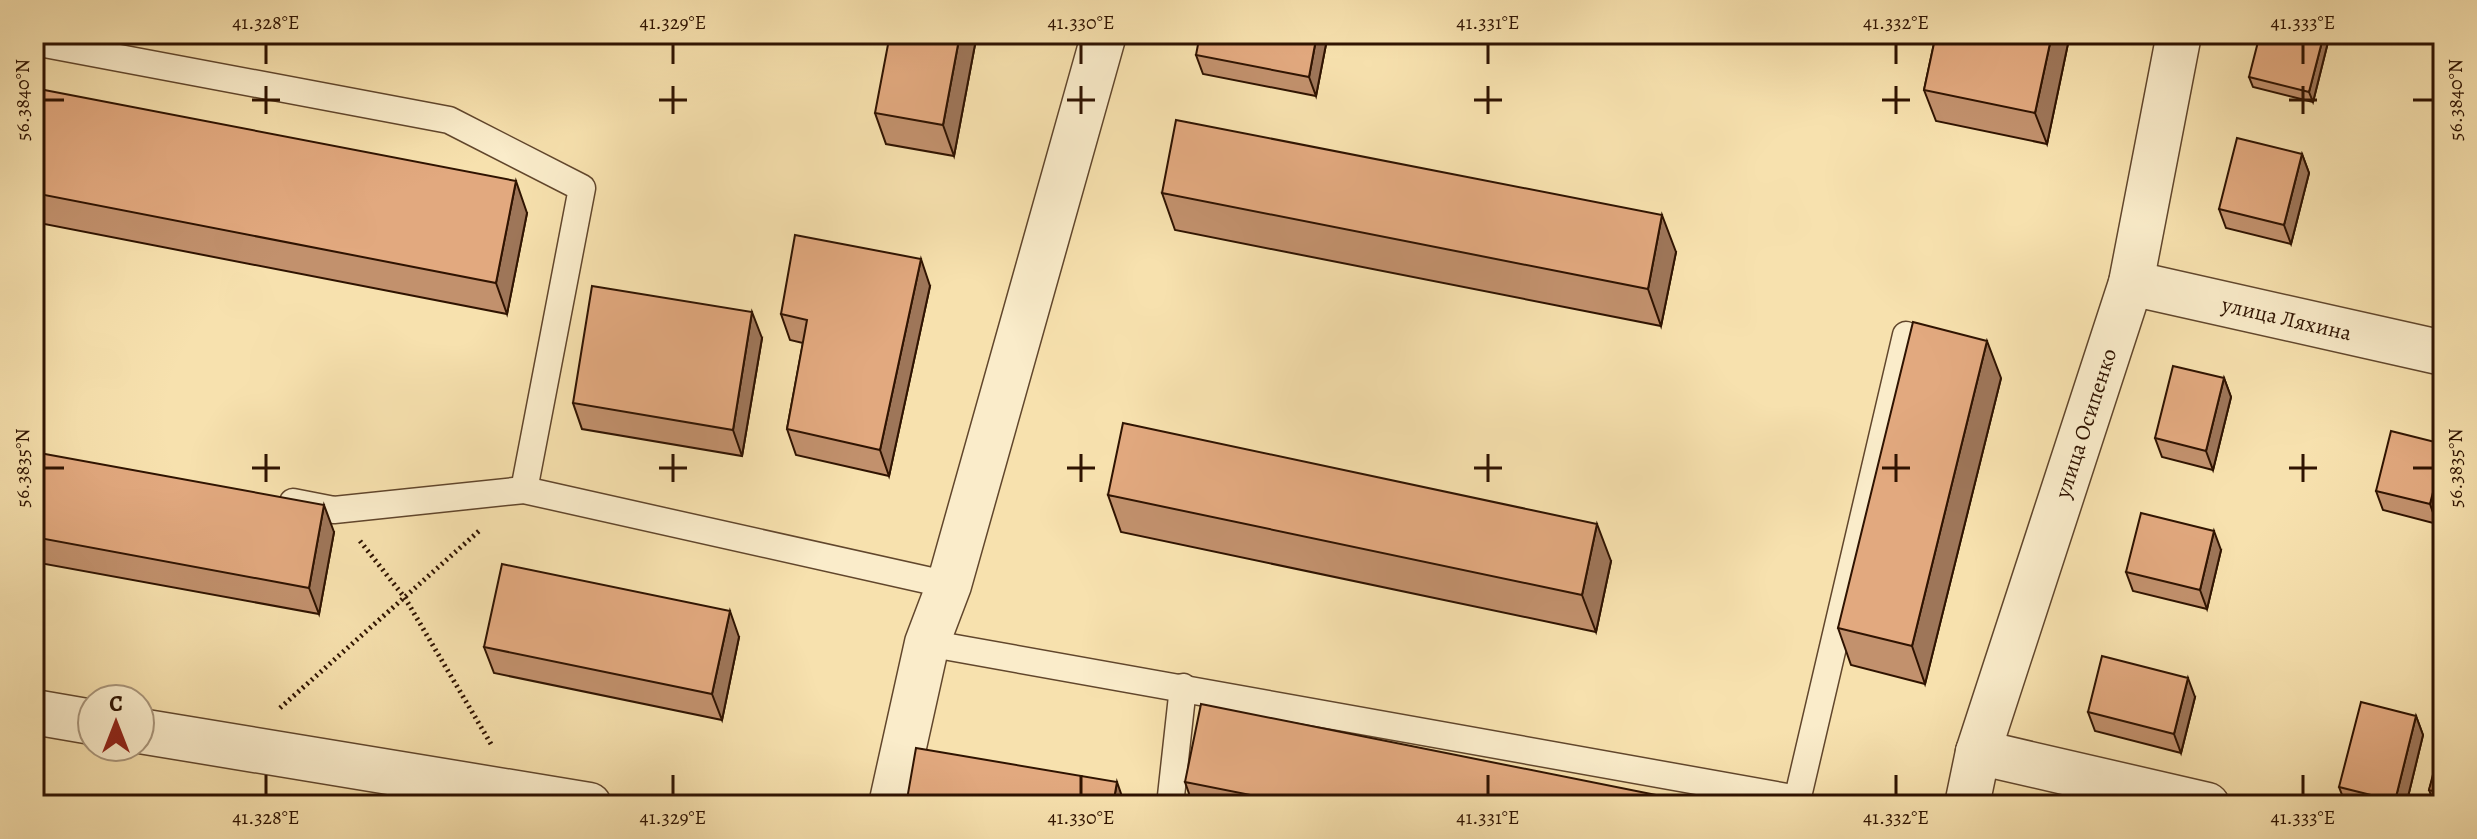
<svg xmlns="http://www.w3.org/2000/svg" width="2477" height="839" font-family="Alegreya,serif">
<rect width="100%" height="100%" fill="#f7e1ae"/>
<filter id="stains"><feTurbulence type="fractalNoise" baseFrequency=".0025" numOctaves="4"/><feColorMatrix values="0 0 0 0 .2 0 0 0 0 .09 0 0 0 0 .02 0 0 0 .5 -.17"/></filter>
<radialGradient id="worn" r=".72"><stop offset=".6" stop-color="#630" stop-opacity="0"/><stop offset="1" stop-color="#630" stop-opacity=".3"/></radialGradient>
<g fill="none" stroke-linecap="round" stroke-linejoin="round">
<defs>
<g id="lane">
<path d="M34 42 449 120 582 188 524 490"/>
<path d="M293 502 334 510 524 490 949 585"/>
<path d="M927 643 1798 799"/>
<path d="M1170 805 1183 687"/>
<path d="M1796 805 1906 335"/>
</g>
<g id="street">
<path d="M2131 283 2443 353"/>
<path d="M34 712 92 722"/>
<path d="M140 731 589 805"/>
<path d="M1978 752 2207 805"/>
<path d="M891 805 927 643 949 585 1104 34"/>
<path d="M1967 805 1978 752 2131 283 2179 34"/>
</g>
</defs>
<use href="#lane" stroke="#61462c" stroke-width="29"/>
<use href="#street" stroke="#61462c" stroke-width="47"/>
<g stroke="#2f1301" stroke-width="5" stroke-dasharray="2 4" stroke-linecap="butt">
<path d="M360 541 405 598 491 744"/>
<path d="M280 708 479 531"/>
</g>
<use href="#lane" stroke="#faecca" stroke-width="26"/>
<use href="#street" stroke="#faecca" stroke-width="44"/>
</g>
<g fill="#c2916d" stroke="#2f1301" stroke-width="2">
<path d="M977 34 954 156 886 144 875 113Z"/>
<path d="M1328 34 1316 96 1203 74 1196 55Z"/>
<path d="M1936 34H2070L2047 144 1936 121 1924 90Z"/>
<path d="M2330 34 2313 102 2253 87 2249 77Z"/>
<path d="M34 88 527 213 507 314 34 222Z"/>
<path d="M2302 154 2309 173 2291 244 2226 228 2219 209Z"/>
<path d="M1162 193 1676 252 1661 326 1175 230Z"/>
<path d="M2443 236V281L2436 263Z"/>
<path d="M930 286 889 476 796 455 787 429 803 343 790 340 781 314Z"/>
<path d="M762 338 742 456 582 429 573 403Z"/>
<path d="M2001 378 1925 684 1851 665 1838 628Z"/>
<path d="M2224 378 2231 397 2213 470 2162 457 2155 438Z"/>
<path d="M2443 444 2437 524 2383 510 2376 491Z"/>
<path d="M34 452 334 532 319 614 34 562Z"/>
<path d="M1108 495 1611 561 1596 632 1121 532Z"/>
<path d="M2221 550 2207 609 2133 591 2126 572Z"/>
<path d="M739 637 722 720 494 673 484 647Z"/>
<path d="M2195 697 2181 753 2095 731 2088 712Z"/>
<path d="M2416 716 2423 735 2406 805H2346L2339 787Z"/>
<path d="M2443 744V805H2435L2429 790Z"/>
<path d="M1185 782 1706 805H1193Z"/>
</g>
<g fill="#9e7659" stroke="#2f1301" stroke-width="2">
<path d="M960 34H977L954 156 943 125Z"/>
<path d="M1317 34H1328L1316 96 1309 77Z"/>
<path d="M2052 34H2070L2047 144 2035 113Z"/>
<path d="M2324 34H2330L2313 102 2309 92Z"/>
<path d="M2302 154 2309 173 2291 244 2284 225Z"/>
<path d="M516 181 527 213 507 314 496 283Z"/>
<path d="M1662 215 1676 252 1661 326 1648 289Z"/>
<path d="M921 259 930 286 889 476 880 450Z"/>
<path d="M752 312 762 338 742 456 733 430Z"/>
<path d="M1987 341 2001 378 1925 684 1912 646Z"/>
<path d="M2224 378 2231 397 2213 470 2206 451Z"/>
<path d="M2443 453V499L2437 524 2430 504Z"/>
<path d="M324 505 334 532 319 614 309 588Z"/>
<path d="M1597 524 1611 561 1596 632 1582 595Z"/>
<path d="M2214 531 2221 550 2207 609 2200 590Z"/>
<path d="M730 611 739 637 722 720 712 694Z"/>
<path d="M2188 678 2195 697 2181 753 2174 734Z"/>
<path d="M2416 716 2423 735 2406 805H2396L2395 801Z"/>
<path d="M1117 782 1125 805H1113Z"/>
</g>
<g fill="#e2a97f" stroke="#2f1301" stroke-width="2">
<path d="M890 34H960L943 125 875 113Z"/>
<path d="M1200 34H1317L1309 77 1196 55Z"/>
<path d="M1936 34H2052L2035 113 1924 90Z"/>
<path d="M2260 34H2324L2309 92 2249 77Z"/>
<path d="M34 88 516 181 496 283 34 193Z"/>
<path d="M1176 120 1662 215 1648 289 1162 193Z"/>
<path d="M2237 138 2302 154 2284 225 2219 209Z"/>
<path d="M795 235 921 259 880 450 787 429 807 320 781 314Z"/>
<path d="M2443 236V264L2436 263Z"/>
<path d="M592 286 752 312 733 430 573 403Z"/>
<path d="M1913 322 1987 341 1912 646 1838 628Z"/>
<path d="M2173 366 2224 378 2206 451 2155 438Z"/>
<path d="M1123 423 1597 524 1582 595 1108 495Z"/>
<path d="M2391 431 2443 444V453L2430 504 2376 491Z"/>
<path d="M34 452 324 505 309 588 34 537Z"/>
<path d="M2141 513 2214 531 2200 590 2126 572Z"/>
<path d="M502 564 730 611 712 694 484 647Z"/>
<path d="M2102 656 2188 678 2174 734 2088 712Z"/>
<path d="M2361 702 2416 716 2395 801 2339 787Z"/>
<path d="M1201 704 1706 805H1301L1185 782Z"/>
<path d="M2441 743 2443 744V794L2429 790Z"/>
<path d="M916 748 1117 782 1113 805H906Z"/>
</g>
<path fill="none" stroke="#2f1301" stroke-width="3" d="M266 44V64M673 44V64M1081 44V64M1488 44V64M1896 44V64M2303 44V64M266 86V114M673 86V114M1081 86V114M1488 86V114M1896 86V114M2303 86V114M44 100H64M252 100H280M659 100H687M1067 100H1095M1474 100H1502M1882 100H1910M2289 100H2317M2413 100H2433M266 454V482M673 454V482M1081 454V482M1488 454V482M1896 454V482M2303 454V482M44 468H64M252 468H280M659 468H687M1067 468H1095M1474 468H1502M1882 468H1910M2289 468H2317M2413 468H2433M266 775V795M673 775V795M1081 775V795M1488 775V795M1896 775V795M2303 775V795"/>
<g text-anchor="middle" stroke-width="6" stroke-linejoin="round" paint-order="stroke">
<g font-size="22" fill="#2f1301" stroke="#faecca">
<text transform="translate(2287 318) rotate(13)" y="8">улица Ляхина</text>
<text transform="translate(2085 423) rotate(-72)" y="8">улица Осипенко</text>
</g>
</g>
<rect width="2477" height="839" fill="none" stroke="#f7e1ae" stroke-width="88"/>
<g transform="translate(116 723)"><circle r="38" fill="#faecca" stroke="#a9957a" stroke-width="2"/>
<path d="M0-6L14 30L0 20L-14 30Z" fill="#8f2418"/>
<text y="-12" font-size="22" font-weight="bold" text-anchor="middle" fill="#2f1301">С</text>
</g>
<rect x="44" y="44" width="2389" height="751" fill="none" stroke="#2f1301" stroke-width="3"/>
<g font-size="20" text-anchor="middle" fill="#2f1301">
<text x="266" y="29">41.328°E</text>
<text x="673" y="29">41.329°E</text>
<text x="1081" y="29">41.330°E</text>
<text x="1488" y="29">41.331°E</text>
<text x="1896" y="29">41.332°E</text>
<text x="2303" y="29">41.333°E</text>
<text transform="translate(22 100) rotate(-90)" y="7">56.3840°N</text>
<text transform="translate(2455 100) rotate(-90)" y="7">56.3840°N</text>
<text transform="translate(22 468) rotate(-90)" y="7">56.3835°N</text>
<text transform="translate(2455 468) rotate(-90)" y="7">56.3835°N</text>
<text x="266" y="824">41.328°E</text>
<text x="673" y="824">41.329°E</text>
<text x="1081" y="824">41.330°E</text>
<text x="1488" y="824">41.331°E</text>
<text x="1896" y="824">41.332°E</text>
<text x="2303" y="824">41.333°E</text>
</g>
<rect width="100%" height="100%" filter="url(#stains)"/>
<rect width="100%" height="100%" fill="url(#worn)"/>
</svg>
